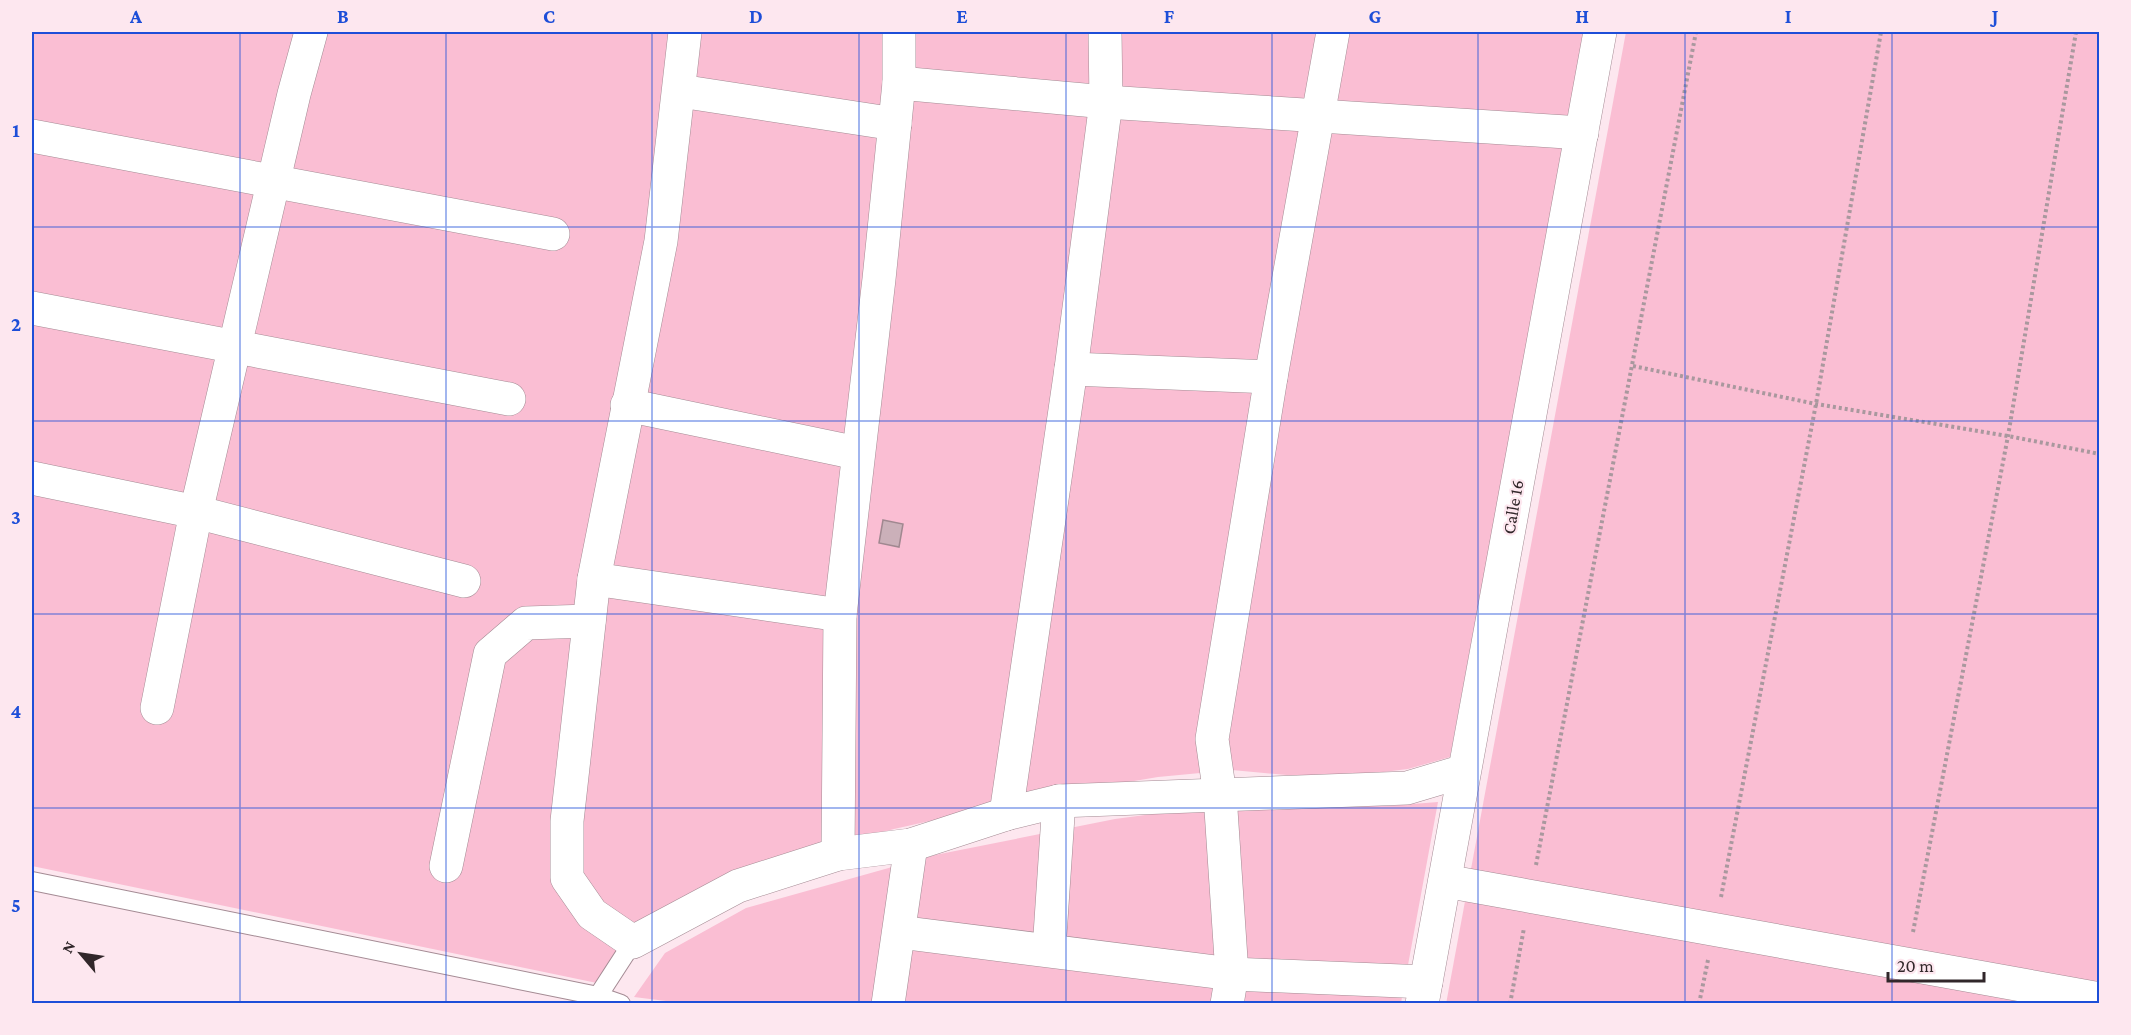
<svg xmlns="http://www.w3.org/2000/svg" width="2131" height="1035" font-family="'Crimson Pro',serif">
<rect width="100%" height="100%" fill="#fde7ef"/>
<g fill="#fabed3">
<path d="M32 32H1585L1450 757 1408 769 1350 776 1287 775 1232 770 1158 777 1033 798 894 829 728 874 597 983 32 866Z"/>
<path d="M1626 32H2099V1003L1446 1004Z"/>
<path d="M1438 802 1401 1003 690 1004 634 997 665 953 746 908 935 855 1115 819 1220 805 1387 806Z"/>
</g>
<path fill="#cbb0b9" stroke="#a08890" stroke-width="1.5" d="M883 520 903 524 899 547 879 543Z"/>
<g fill="none" stroke-linecap="round" stroke-linejoin="round">
<defs>
<g id="service">
<path d="M32 881 598 996 621 1004"/>
<path d="M598 996 633 942"/>
</g>
<g id="minor">
<path d="M685 32 661 241 594 579 567 821V878L592 914 633 942 738 886 838 854 911 845 1006 814 1059 801 1407 788 1464 771"/>
<path d="M899 83 1106 102 1582 133"/>
<path d="M680 91 895 124"/>
<path d="M32 136 553 234"/>
<path d="M32 308 509 399"/>
<path d="M1071 369 1271 377"/>
<path d="M627 405 857 453"/>
<path d="M32 478 196 512 464 581"/>
<path d="M594 579 840 615"/>
<path d="M157 708 196 512 294 94 311 32"/>
<path d="M1006 814 1071 369 1106 102 1105 32"/>
<path d="M838 854 840 615 879 279 899 83V32"/>
<path d="M446 866 490 654 526 623 589 621"/>
<path d="M1445 881 2100 999"/>
<path d="M899 932 1232 974 1426 982"/>
<path d="M1049 950 1059 801"/>
<path d="M888 1004 911 845"/>
<path d="M1227 1004 1232 974 1220 795 1212 739 1271 377 1333 32"/>
</g>
<path id="tertiary" d="M1422 1004 1600 32"/>
</defs>
<use href="#service" stroke="#a48b94" stroke-width="20"/>
<use href="#minor" stroke="#a48b94" stroke-width="34"/>
<use href="#tertiary" stroke="#a48b94" stroke-width="34"/>
<g stroke="#a9989e" stroke-width="4" stroke-dasharray="3 3" stroke-linecap="butt">
<path d="M1633 366 1816 404 2008 436 2100 454"/>
<path d="M1536 865 1696 32"/>
<path d="M1721 897 1816 404 1881 32"/>
<path d="M1913 932 2008 436 2076 32"/>
<path d="M1510 1004 1524 928"/>
<path d="M1699 1004 1708 960"/>
</g>
<use href="#service" stroke="#fff" stroke-width="18"/>
<use href="#minor" stroke="#fff" stroke-width="33"/>
<use href="#tertiary" stroke="#fff" stroke-width="33"/>
</g>
<path fill="none" stroke="#1d4ed8" stroke-width="1.5" stroke-opacity="0.55" d="M240 32V1004M446 32V1004M652 32V1004M859 32V1004M1066 32V1004M1272 32V1004M1478 32V1004M1685 32V1004M1892 32V1004M32 227H2100M32 421H2100M32 614H2100M32 808H2100"/>
<g text-anchor="middle" stroke-width="4.5" stroke-linejoin="round" paint-order="stroke">
<g font-size="18" fill="#31272a" stroke="#fde7ef">
<text transform="translate(1513 507) rotate(-80)" y="6">Calle 16</text>
</g>
</g>
<rect width="2131" height="1035" fill="none" stroke="#fde7ef" stroke-width="66"/>
<g transform="translate(81 954) rotate(299)" stroke="#fde7ef" stroke-width="4.5" paint-order="stroke">
<path d="M0-4.5L10 22L0 15L-10 22Z" fill="#31272a"/>
<text y="-9" font-size="16" font-weight="bold" text-anchor="middle" fill="#31272a">N</text>
</g>
<path d="M1888 972v9h96v-9" fill="none" stroke="#31272a" stroke-width="3"/>
<text x="1897" y="972" font-size="18" fill="#31272a" stroke="#fde7ef" stroke-width="4.5" paint-order="stroke">20 m</text>
<rect x="33" y="33" width="2065" height="969" fill="none" stroke="#1d4ed8" stroke-width="2"/>
<g font-size="20" text-anchor="middle" font-weight="bold" fill="#1d4ed8">
<text x="136" y="23">A</text>
<text x="343" y="23">B</text>
<text x="549" y="23">C</text>
<text x="756" y="23">D</text>
<text x="962" y="23">E</text>
<text x="1169" y="23">F</text>
<text x="1375" y="23">G</text>
<text x="1582" y="23">H</text>
<text x="1788" y="23">I</text>
<text x="1995" y="23">J</text>
<text x="16" y="137">1</text>
<text x="16" y="331">2</text>
<text x="16" y="524">3</text>
<text x="16" y="718">4</text>
<text x="16" y="912">5</text>
</g>
</svg>
